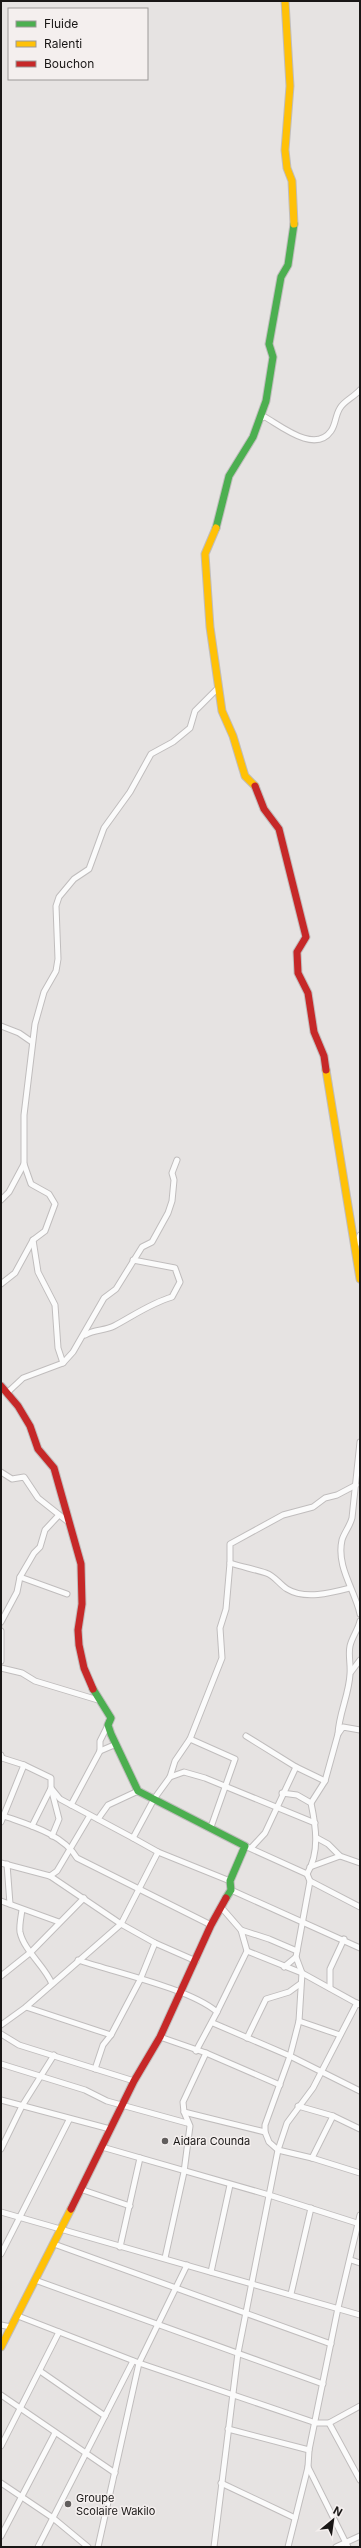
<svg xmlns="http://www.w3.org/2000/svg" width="361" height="2548" font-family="Inter,sans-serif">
<rect width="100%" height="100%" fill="#e6e3e2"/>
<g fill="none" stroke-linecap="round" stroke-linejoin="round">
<defs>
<g id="street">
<path d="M259 419 265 417C281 426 315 454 331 431 336 424 335 416 340 408 344 401 354 397 360 390"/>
<path d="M1 1026 19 1033 32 1042"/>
<path d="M1 1200 9 1192 24 1164V1115L35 1024 44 992 56 971 58 959 56 906 59 897 74 879 89 869 104 828 130 792 151 754 173 742 190 728 195 711 218 688"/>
<path d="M33 1240 38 1272 55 1305 58 1348 63 1363"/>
<path d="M356 1245 360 1235"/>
<path d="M1 1284 15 1273 33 1240 45 1231 55 1204 49 1194 31 1184 24 1164"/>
<path d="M85 1335C95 1329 104 1331 114 1326 133 1316 151 1303 172 1297L180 1282 175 1268 133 1260"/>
<path d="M8 1392 23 1378 63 1363 73 1352 104 1298 116 1289 142 1247 152 1242 168 1213 172 1201 174 1180 172 1173 177 1160"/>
<path d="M360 1442 352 1518C350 1526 344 1533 342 1540 336 1567 355 1590 360 1614"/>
<path d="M1 1472 12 1479 24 1477 38 1498 67 1521"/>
<path d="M230 1563V1544L283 1515 313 1507 325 1498 337 1495 356 1485"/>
<path d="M20 1577 67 1594"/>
<path d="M1 1622 17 1592 20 1577 34 1553 40 1547 45 1530 59 1515"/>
<path d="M1 1631V1661"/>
<path d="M1 1668 22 1673 35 1681 98 1700"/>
<path d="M351 1672 360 1660"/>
<path d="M338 1734C339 1713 349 1695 350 1674 351 1665 348 1655 350 1646 352 1637 358 1630 360 1621"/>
<path d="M246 1736 296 1767 325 1781"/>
<path d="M190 1739 222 1658 220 1628 226 1609 230 1563C242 1567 254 1569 266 1573 275 1576 279 1584 287 1589 305 1600 331 1593 350 1588"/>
<path d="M100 1751 114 1745"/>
<path d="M1 1755 2 1758 24 1765 1 1822"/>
<path d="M24 1765 51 1778V1788L59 1819 52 1836"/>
<path d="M170 1777 184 1772 205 1778 315 1823"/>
<path d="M282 1793 297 1795 311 1803C316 1827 320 1852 307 1874"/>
<path d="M311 1803 325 1781 338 1734 343 1727 360 1730"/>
<path d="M71 1805 100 1751V1741L108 1725"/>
<path d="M4 1816C29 1825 63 1834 77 1858L211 1925"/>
<path d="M98 1819 108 1805 138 1791"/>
<path d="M32 1826 51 1788 60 1799 133 1838"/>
<path d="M211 1827 235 1759 190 1739 175 1761 170 1777 154 1799 133 1838 158 1852 230 1881"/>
<path d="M317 1838 328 1844 340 1856 360 1863"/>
<path d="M245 1846 307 1874 310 1881 296 1957 302 1973 299 2021 290 2056 265 2125V2132L269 2142 278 2150 312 2158 360 2173"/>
<path d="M252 1847 265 1833 296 1767"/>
<path d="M158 1852 121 1924 155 1943 196 1961"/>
<path d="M1 1863 50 1876 121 1924 26 2007 1 2025"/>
<path d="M7 1864 10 1904"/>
<path d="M310 1867 340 1856"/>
<path d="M50 1876 57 1871 89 1817"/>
<path d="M310 1881 360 1907"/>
<path d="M231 1890 360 1948"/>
<path d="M1 1901 59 1922"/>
<path d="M221 1907 241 1930 247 1951 302 1973 360 2005"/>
<path d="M22 1910C21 1917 19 1926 20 1932 24 1951 45 1966 52 1984"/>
<path d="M241 1930 269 1939 297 1951"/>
<path d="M78 1960C114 1972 191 1989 217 2012L196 2051"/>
<path d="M284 1967 296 1957"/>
<path d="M1 1976 31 1952 84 1898"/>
<path d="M330 1988V1969L344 1939"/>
<path d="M26 2007 111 2035"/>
<path d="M217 2012 247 1951"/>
<path d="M299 2021 340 2035"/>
<path d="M213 2023 290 2056 360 2091"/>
<path d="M1 2034 19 2045 134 2081"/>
<path d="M160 2037 206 2053 280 2085"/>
<path d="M247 2038 266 1999 289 1992 300 1984"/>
<path d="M1 2064 85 2090 107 2101 187 2123"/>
<path d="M95 2069 103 2045 111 2035 140 1980 155 1943"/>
<path d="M1 2100 110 2129"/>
<path d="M298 2106 333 2116 360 2129"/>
<path d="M184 2112 265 2132"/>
<path d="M102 2147 269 2195 360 2224"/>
<path d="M1 2149 22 2106 54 2055"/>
<path d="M312 2158 333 2116"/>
<path d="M80 2189 130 2206"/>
<path d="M1 2212 360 2315"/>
<path d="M54 2244 331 2344"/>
<path d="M120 2247 140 2158"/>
<path d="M1 2254 69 2120"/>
<path d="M165 2258 184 2172 190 2126 184 2112 183 2102 206 2053"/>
<path d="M351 2260 360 2263"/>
<path d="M211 2272 230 2185"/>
<path d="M35 2280 323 2384"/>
<path d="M291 2294 311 2208"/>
<path d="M18 2316 139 2363 316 2423H329L360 2406"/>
<path d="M1 2325 11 2327"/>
<path d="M40 2371 105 2416"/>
<path d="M1 2395 115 2473"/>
<path d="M329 2423 360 2480"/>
<path d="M228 2429 309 2450"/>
<path d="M1 2446 59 2332"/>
<path d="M308 2467 348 2547"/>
<path d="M1 2483 53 2518 88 2547"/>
<path d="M221 2483 295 2518"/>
<path d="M1 2536 55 2433"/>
<path d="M38 2547 133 2361"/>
<path d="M98 2547 139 2363 187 2265"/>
<path d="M214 2547 238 2353 278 2150 287 2123 313 2088 357 2003"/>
<path d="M288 2547 308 2467 309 2450 338 2308 360 2215"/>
<path d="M336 2547 360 2536"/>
</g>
<g id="fast">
<path d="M216 528 229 476 253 437 266 401 273 357 269 344 281 277 288 265 294 224"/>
<path d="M93 1689 111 1718 108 1725 111 1734 138 1791 245 1846 230 1881 231 1890 226 1898"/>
</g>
<g id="slow">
<path d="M285 1 290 86 285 150 287 168 292 181 294 224"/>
<path d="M216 528 205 554 210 627 222 711 233 736 245 776 255 786"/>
<path d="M326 1070 360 1279"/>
<path d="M1 2347 71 2209"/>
</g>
<g id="jam">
<path d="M255 786 264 809 279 829 306 937 297 952 298 973 308 993 314 1032 324 1056 326 1070"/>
<path d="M1 1386 18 1406 30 1426 38 1449 54 1468 81 1564 82 1604 78 1630 79 1645 84 1668 93 1689"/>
<path d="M71 2209 134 2081 160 2037 211 1925 226 1898"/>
</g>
</defs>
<use href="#street" stroke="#c0bdbd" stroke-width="7"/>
<use href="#fast" stroke="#c0bdbd" stroke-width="9"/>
<use href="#slow" stroke="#c0bdbd" stroke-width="9"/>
<use href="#jam" stroke="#c0bdbd" stroke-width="9"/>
<use href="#street" stroke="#fbfbfb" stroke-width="5"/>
<use href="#fast" stroke="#4caf50" stroke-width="7"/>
<use href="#slow" stroke="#ffc107" stroke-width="7"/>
<use href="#jam" stroke="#c62828" stroke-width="7"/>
</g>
<g fill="#615e5d" stroke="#f4efee" stroke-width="1.5">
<circle cx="165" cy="2141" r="4"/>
<circle cx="68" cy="2504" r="4"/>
</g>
<g text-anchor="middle" stroke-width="3" stroke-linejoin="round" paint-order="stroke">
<g font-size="11" fill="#191716" stroke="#f4efee" text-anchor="start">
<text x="173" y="2145">Aidara Counda</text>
<text x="76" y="2502">Groupe<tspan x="76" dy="13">Scolaire Wakilo</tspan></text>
</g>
</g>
<rect width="361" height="2548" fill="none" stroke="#191716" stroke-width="4"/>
<rect x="8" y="8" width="140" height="72" fill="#f4efee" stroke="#9c9998"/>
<rect x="16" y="21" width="20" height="6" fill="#4caf50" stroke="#9c9998"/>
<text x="44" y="28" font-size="12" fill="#191716">Fluide</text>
<rect x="16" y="41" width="20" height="6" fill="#ffc107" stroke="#9c9998"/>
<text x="44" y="48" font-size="12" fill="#191716">Ralenti</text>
<rect x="16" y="61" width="20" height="6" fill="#c62828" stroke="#9c9998"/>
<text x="44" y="68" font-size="12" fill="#191716">Bouchon</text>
<g transform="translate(333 2520) rotate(29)" stroke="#f4efee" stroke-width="3" paint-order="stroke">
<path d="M0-3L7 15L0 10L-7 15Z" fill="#191716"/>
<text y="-6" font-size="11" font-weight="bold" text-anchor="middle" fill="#191716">N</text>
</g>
</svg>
